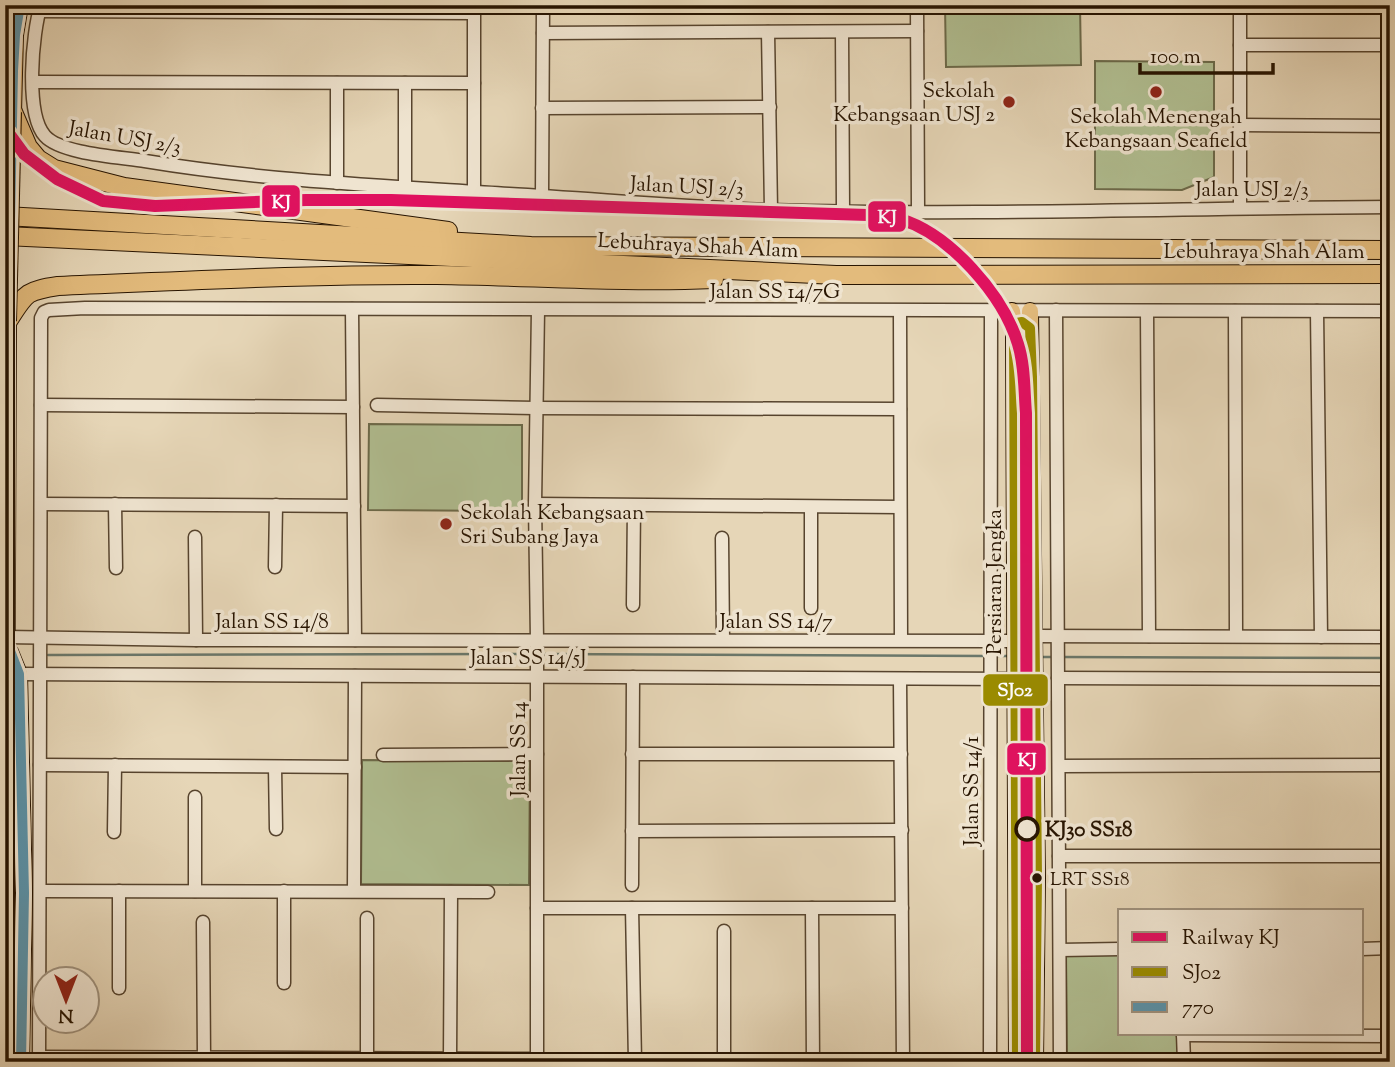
<svg xmlns="http://www.w3.org/2000/svg" width="1395" height="1067" font-family="'Sorts Mill Goudy',serif">
<rect width="100%" height="100%" fill="#e6d6b7"/>
<filter id="stains"><feTurbulence type="fractalNoise" baseFrequency=".00286" numOctaves="4"/><feColorMatrix values="0 0 0 0 .2 0 0 0 0 .09 0 0 0 0 .02 0 0 0 .5 -.17"/></filter>
<radialGradient id="worn" r=".72"><stop offset=".6" stop-color="#630" stop-opacity="0"/><stop offset="1" stop-color="#630" stop-opacity=".3"/></radialGradient>
<g fill="#b1bf92" stroke="#6c6a4a" stroke-width="2">
<path d="M945 5H1080L1081 65 946 67Z"/>
<path d="M1095 61 1214 62V177L1182 190 1095 189Z"/>
<path d="M369 424 522 425V511L368 510Z"/>
<path d="M362 760 530 761 529 885 361 884Z"/>
<path d="M1066 953H1120V1034H1179V1062H1067Z"/>
</g>
<g fill="none" stroke-linecap="round" stroke-linejoin="round">
<g stroke="#6a776a" stroke-width="2.5">
<path d="M543 654 987 656"/>
<path d="M48 655 532 654"/>
<path d="M994 656H1008"/>
<path d="M1040 657H1054"/>
<path d="M1061 657 1390 658"/>
</g>
<defs>
<g id="minor">
<path d="M41 5C32 33 25 114 45 136 61 154 121 157 145 161 266 181 387 186 509 194 596 199 683 207 770 210 976 216 1183 208 1390 207"/>
<path d="M917 5 918 210"/>
<path d="M1240 5V208"/>
<path d="M39 11 474 13"/>
<path d="M768 32 771 210"/>
<path d="M842 32 843 210"/>
<path d="M543 33 917 31"/>
<path d="M1240 45H1390"/>
<path d="M33 82 474 83"/>
<path d="M337 83V183"/>
<path d="M405 83V187"/>
<path d="M542 108 770 107"/>
<path d="M1240 125 1390 126"/>
<path d="M474 192V7"/>
<path d="M542 196 543 5"/>
<path d="M352 309 355 640"/>
<path d="M1056 310 1060 1062"/>
<path d="M900 311 901 640"/>
<path d="M1147 311 1149 636"/>
<path d="M1235 311 1236 636"/>
<path d="M1317 311 1321 637"/>
<path d="M41 405 353 407"/>
<path d="M377 405 535 408 900 409"/>
<path d="M41 504 354 506"/>
<path d="M115 504 116 568"/>
<path d="M535 504 900 507"/>
<path d="M811 507V608"/>
<path d="M195 537 196 640"/>
<path d="M722 538 723 640"/>
<path d="M275 567 276 505"/>
<path d="M633 605 634 506"/>
<path d="M1034 636 1390 637"/>
<path d="M7 637 196 640 1015 641"/>
<path d="M19 674 1015 679"/>
<path d="M1058 678 1390 679"/>
<path d="M900 679 903 1062"/>
<path d="M632 754H901"/>
<path d="M383 755 537 754"/>
<path d="M40 765 355 767"/>
<path d="M1059 766 1390 765"/>
<path d="M275 767 276 829"/>
<path d="M195 797V891"/>
<path d="M632 831 902 830"/>
<path d="M114 832 115 765"/>
<path d="M1059 856H1390"/>
<path d="M632 885 633 677"/>
<path d="M40 891 488 892"/>
<path d="M119 891V988"/>
<path d="M284 891V983"/>
<path d="M354 891 355 676"/>
<path d="M537 908H902"/>
<path d="M632 908 635 1061"/>
<path d="M812 908 813 1062"/>
<path d="M367 918V1058"/>
<path d="M203 922 204 1058"/>
<path d="M724 931V1062"/>
<path d="M1362 949 1390 948"/>
<path d="M1060 950 1120 949"/>
<path d="M1183 1034 1184 1062"/>
<path d="M1183 1035 1390 1036"/>
<path d="M39 1057 537 1059"/>
<path d="M450 1059 451 892"/>
<path d="M39 1062 41 318 44 312 49 310 85 308 1390 311"/>
<path d="M537 1062V640L535 504 538 310"/>
<path d="M990 1062 991 311"/>
</g>
<g id="major">
<path d="M13 112 15 35 20 5"/>
<path d="M1012 311 1014 328 1017 1062"/>
<path d="M1030 311 1037 878 1035 1062"/>
<path d="M10 652 19 674 24 893 21 1062"/>
<path d="M5 1062 8 321"/>
</g>
<g id="highway">
<path d="M13 112 28 147 38 159 54 169 124 187 448 231"/>
<path d="M5 216 531 246 1390 250"/>
<path d="M5 236 836 275 1390 274"/>
<path d="M8 321C26 293 25 291 58 286 184 281 310 274 437 275 529 276 621 283 714 279"/>
</g>
</defs>
<use href="#minor" stroke="#57442e" stroke-width="15"/>
<use href="#major" stroke="#271401" stroke-width="18"/>
<use href="#highway" stroke="#271401" stroke-width="20"/>
<use href="#minor" stroke="#efe4d0" stroke-width="12"/>
<use href="#major" stroke="#e3bb7c" stroke-width="16"/>
<use href="#highway" stroke="#e3bb7c" stroke-width="18"/>
<defs>
<path id="major-bridge" d="M8 321 13 112"/>
</defs>
<use href="#major-bridge" stroke="#271401" stroke-width="18" stroke-linecap="butt"/>
<use href="#major-bridge" stroke="#e3bb7c" stroke-width="16"/>
<defs>
<path id="bus-1" d="M1017 1062 1014 328 1017 323 1022 322 1030 328 1032 377 1037 878 1035 1062"/>
<path id="bus-2" d="M20 5 15 35 13 71 8 321 7 643 19 674 24 893 21 1062"/>
</defs>
<use href="#bus-1" stroke="#efe4d0" stroke-width="16"/>
<use href="#bus-2" stroke="#efe4d0" stroke-width="16"/>
<use href="#bus-1" stroke="#9a8b00" stroke-width="10"/>
<use href="#bus-2" stroke="#5b93aa" stroke-width="10"/>
<defs>
<path id="rail-1" d="M5 128 24 154 57 179 103 201 155 206 306 200H391L868 215C878 216 890 216 900 219 950 234 1003 295 1018 344 1025 366 1024 390 1026 413L1027 1062"/>
</defs>
<use href="#rail-1" stroke="#efe4d0" stroke-width="18"/>
<use href="#rail-1" stroke="#e0115f" stroke-width="12"/>
</g>
<g fill="#8f2418" stroke="#efe4d0" stroke-width="2.5">
<circle cx="1156" cy="92" r="7"/>
<circle cx="1009" cy="102" r="7"/>
<circle cx="446" cy="524" r="7"/>
</g>
<circle fill="#efe4d0" stroke="#271401" stroke-width="3.5" cx="1027" cy="829" r="11"/>
<circle fill="#271401" stroke="#efe4d0" stroke-width="2.5" cx="1037" cy="878" r="6"/>
<g text-anchor="middle" stroke-width="7" stroke-linejoin="round" paint-order="stroke">
<g font-size="19" fill="#271401" stroke="#efe4d0" text-anchor="start">
<text x="1050" y="885">LRT SS18</text>
</g>
<g font-size="21" fill="#271401" stroke="#efe4d0" text-anchor="end">
<text x="995" y="97">Sekolah<tspan x="995" dy="24">Kebangsaan USJ 2</tspan></text>
<text x="1156" y="123" text-anchor="middle">Sekolah Menengah<tspan x="1156" dy="24">Kebangsaan Seafield</tspan></text>
<text x="460" y="519" text-anchor="start">Sekolah Kebangsaan<tspan x="460" dy="24">Sri Subang Jaya</tspan></text>
</g>
<g font-size="21" fill="#271401" stroke="#efe4d0">
<text transform="translate(125 137) rotate(10)" y="7">Jalan USJ 2/3</text>
<text transform="translate(687 186) rotate(3)" y="7">Jalan USJ 2/3</text>
<text x="1252" y="196">Jalan USJ 2/3</text>
<text transform="translate(698 245) rotate(3)" y="7">Lebuhraya Shah Alam</text>
<text x="1264" y="258">Lebuhraya Shah Alam</text>
<text x="775" y="298">Jalan SS 14/7G</text>
<text transform="translate(994 582) rotate(-90)" y="7">Persiaran Jengka</text>
<text x="272" y="628">Jalan SS 14/8</text>
<text x="776" y="628">Jalan SS 14/7</text>
<text x="528" y="664">Jalan SS 14/5J</text>
<text transform="translate(518 749) rotate(-90)" y="7">Jalan SS 14</text>
<text transform="translate(971 791) rotate(-90)" y="7">Jalan SS 14/1</text>
</g>
<g font-size="21" font-weight="bold" fill="#271401" stroke="#efe4d0" text-anchor="start">
<text x="1045" y="836">KJ30 SS18</text>
</g>
</g>
<g stroke="#efe4d0" stroke-width="2.5">
<rect x="261" y="184" width="40" height="34" rx="7" fill="#e0115f"/>
<rect x="867" y="200" width="40" height="33" rx="7" fill="#e0115f"/>
<rect x="982" y="673" width="67" height="34" rx="7" fill="#9a8b00"/>
<rect x="1006" y="742" width="41" height="34" rx="7" fill="#e0115f"/>
</g>
<g font-size="19" text-anchor="middle" font-weight="bold" fill="#fff">
<text x="281" y="208">KJ</text>
<text x="887" y="223">KJ</text>
<text x="1015" y="696">SJ02</text>
<text x="1027" y="766">KJ</text>
</g>
<rect width="1395" height="1067" fill="none" stroke="#e6d6b7" stroke-width="28"/>
<rect x="7" y="7" width="1381" height="1053" fill="none" stroke="#271401" stroke-width="3.5"/>
<rect x="14" y="14" width="1367" height="1039" fill="none" stroke="#271401" stroke-width="2"/>
<rect x="1118" y="909" width="245" height="126" fill="#efe4d0" stroke="#9f917d" stroke-width="2"/>
<rect x="1132" y="932" width="35" height="10" fill="#e0115f" stroke="#9f917d" stroke-width="2"/>
<text x="1182" y="944" font-size="21" fill="#271401">Railway KJ</text>
<rect x="1132" y="967" width="35" height="10" fill="#9a8b00" stroke="#9f917d" stroke-width="2"/>
<text x="1182" y="979" font-size="21" fill="#271401">SJ02</text>
<rect x="1132" y="1002" width="35" height="10" fill="#5b93aa" stroke="#9f917d" stroke-width="2"/>
<text x="1182" y="1014" font-size="21" fill="#271401">770</text>
<g transform="translate(66 1000) rotate(180)"><circle r="33" fill="#efe4d0" stroke="#9f917d" stroke-width="2"/>
<path d="M0-5L12 26L0 18L-12 26Z" fill="#8f2418"/>
<text y="-10" font-size="19" font-weight="bold" text-anchor="middle" fill="#271401">N</text>
</g>
<path d="M1140 63v10h133v-10" fill="none" stroke="#271401" stroke-width="3.5"/>
<text x="1150" y="63" font-size="21" fill="#271401" stroke="#efe4d0" stroke-width="5" paint-order="stroke">100 m</text>
<rect width="100%" height="100%" filter="url(#stains)"/>
<rect width="100%" height="100%" fill="url(#worn)"/>
</svg>
